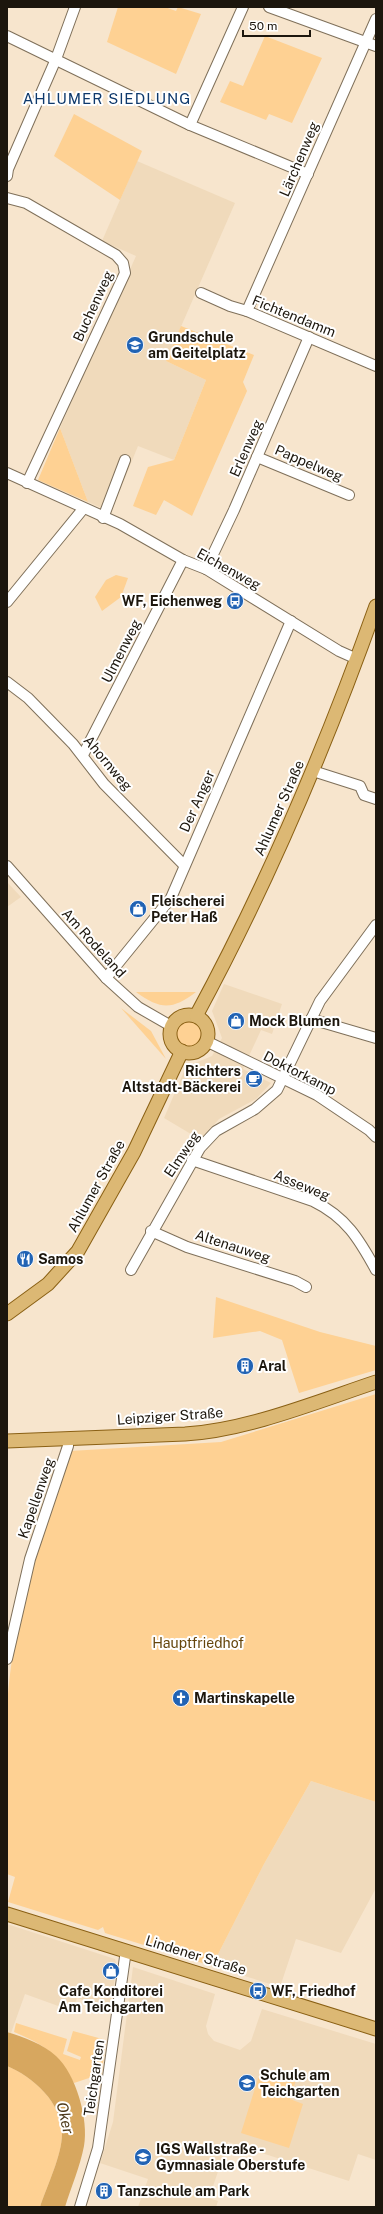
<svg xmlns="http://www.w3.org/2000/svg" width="383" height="2214" font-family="'Public Sans',sans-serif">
<rect width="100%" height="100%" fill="#f7e5cd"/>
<g fill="#f0dabb">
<path d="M137 161 235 203 166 361 206 380 174 460 138 446 111 512 88 502 60 428 136 256 102 241Z"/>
<path d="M7 882 21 897 7 907Z"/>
<path d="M224 984 282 1004 272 1034 261 1030 243 1069 271 1083 256 1099 219 1119 201 1140 164 1118 185 1069 190 1065 212 1056 222 1038 212 1011Z"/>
<path d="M311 1781 376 1802V1888L341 1953 296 1939 280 1987 212 1966 264 1864Z"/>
<path d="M7 1924 115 1959 117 1968 109 2008 77 1998 72 2011 25 1994 11 2033 7 2032Z"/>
<path d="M133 1967 215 1994 206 2026 208 2034 214 2041 240 2050 251 2041 262 2009 376 2044V2160L358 2154 349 2181 228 2142 209 2198 218 2201 216 2207H138L148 2179 100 2163 113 2122Z"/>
</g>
<g fill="#fed193">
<path d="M118 7H165L176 11 178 7 201 14 176 74 107 42Z"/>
<path d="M265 36 322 58 292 123 269 114 266 120 220 102 230 81 243 86Z"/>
<path d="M74 114 142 151 120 200 54 156Z"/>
<path d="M181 326 254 355 243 382 247 391 192 516 164 500 156 515 133 506 148 467 174 460 206 380 166 361Z"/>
<path d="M60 428 88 502 38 480Z"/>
<path d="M116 575 128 578 121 597 102 611 95 597 106 580Z"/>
<path d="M136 992H196C172 1010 161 1010 136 992Z"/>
<path d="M121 1008 151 1031 166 1059Z"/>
<circle cx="188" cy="1034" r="13"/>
<path d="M216 1297 320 1332 376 1346V1370L299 1393 282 1340 260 1331 213 1338Z"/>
<path d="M376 1394V1802L311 1781 264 1864 212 1966 105 1933 103 1927 98 1930 8 1902 15 1877 7 1874C7 1820 5 1765 7 1711 11 1621 42 1535 70 1451L221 1442Z"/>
<path d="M16 2023 67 2039 63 2054 80 2060 81 2057 67 2051 73 2031 106 2040 101 2079 92 2077 74 2083C60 2055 43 2044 14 2032Z"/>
<path d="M7 2066C33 2077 62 2102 62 2134 62 2155 47 2186 40 2207H7Z"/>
<path d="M261 2069 296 2080 290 2099 303 2104 289 2148 241 2133Z"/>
</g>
<path fill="#d7a75f" d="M7 2032C24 2037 43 2044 56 2056 76 2074 89 2120 84 2146 80 2167 71 2187 65 2207H40C47 2186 62 2155 62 2134 62 2102 33 2077 7 2066Z"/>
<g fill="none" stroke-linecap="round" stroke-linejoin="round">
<defs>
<g id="minor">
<path d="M269 7 376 46"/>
<path d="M7 36 190 125 308 174"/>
<path d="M190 125 243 7"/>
<path d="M7 176 8 169 56 59 75 7"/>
<path d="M7 198 26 203 116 255 123 263 125 273 27 483"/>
<path d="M201 293 230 306 247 311 376 366"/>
<path d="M247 311 376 19"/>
<path d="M257 457 349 495"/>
<path d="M7 473 120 524 183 560 206 569 339 651 357 659"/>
<path d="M103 518 125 460"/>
<path d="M206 569 234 510 309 337"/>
<path d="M7 602 83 509"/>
<path d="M7 682 28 698 73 744 104 784 184 865"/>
<path d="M83 755 183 560"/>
<path d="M313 771 360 786 364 795 376 799"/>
<path d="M7 866 106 978 138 1007 171 1026"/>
<path d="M106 978 171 898 291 621"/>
<path d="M311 1019 376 1038"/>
<path d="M206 1041 317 1095 369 1130 376 1137"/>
<path d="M192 1160 313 1201C346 1217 359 1239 376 1270"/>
<path d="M151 1231 187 1247 295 1281 306 1287"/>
<path d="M131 1270 200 1148 216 1131 255 1109 277 1090 320 1001 376 925"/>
<path d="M7 1659 30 1559 68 1446V1438"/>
<path d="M80 2207 98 2148 126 1950"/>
</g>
<g id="major">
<circle cx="189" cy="1034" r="19"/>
<path d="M196 1016C267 885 326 746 376 606"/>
<path d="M7 1314 48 1284 78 1251 134 1152 182 1051"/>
<path d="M7 1441 185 1434C248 1430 316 1402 376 1382"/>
<path d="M7 1914 376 2029"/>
</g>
</defs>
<use href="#minor" stroke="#7f705a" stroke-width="12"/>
<use href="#major" stroke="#8a6014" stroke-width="15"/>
<use href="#minor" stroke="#fff" stroke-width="10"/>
<use href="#major" stroke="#dcb874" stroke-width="13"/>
</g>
<defs>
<symbol id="school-disc" viewBox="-11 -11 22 22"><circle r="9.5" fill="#2163b4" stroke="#fff"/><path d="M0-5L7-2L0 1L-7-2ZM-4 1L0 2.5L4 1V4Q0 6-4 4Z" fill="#fff"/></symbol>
<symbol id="bus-disc" viewBox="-11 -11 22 22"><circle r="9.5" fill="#2163b4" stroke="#fff"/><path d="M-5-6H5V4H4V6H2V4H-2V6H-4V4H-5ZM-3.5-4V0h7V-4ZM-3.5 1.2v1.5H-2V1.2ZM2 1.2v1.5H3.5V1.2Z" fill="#fff"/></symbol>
<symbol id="shop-disc" viewBox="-11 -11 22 22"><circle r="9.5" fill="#2163b4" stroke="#fff"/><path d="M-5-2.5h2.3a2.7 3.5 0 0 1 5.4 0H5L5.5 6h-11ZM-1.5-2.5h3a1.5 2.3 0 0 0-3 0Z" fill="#fff"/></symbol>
<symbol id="cafe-disc" viewBox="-11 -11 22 22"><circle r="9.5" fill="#2163b4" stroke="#fff"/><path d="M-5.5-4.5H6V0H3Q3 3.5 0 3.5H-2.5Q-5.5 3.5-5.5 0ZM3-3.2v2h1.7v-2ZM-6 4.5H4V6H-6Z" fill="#fff"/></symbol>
<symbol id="restaurant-disc" viewBox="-11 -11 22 22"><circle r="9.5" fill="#2163b4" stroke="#fff"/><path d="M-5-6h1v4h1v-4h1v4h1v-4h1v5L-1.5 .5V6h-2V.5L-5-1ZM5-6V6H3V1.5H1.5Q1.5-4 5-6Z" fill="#fff"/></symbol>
<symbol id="building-disc" viewBox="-11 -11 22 22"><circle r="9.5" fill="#2163b4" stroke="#fff"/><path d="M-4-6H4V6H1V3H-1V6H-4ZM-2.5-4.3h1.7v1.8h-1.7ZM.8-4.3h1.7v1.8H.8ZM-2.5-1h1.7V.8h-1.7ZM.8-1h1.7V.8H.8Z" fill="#fff"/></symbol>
<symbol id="church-disc" viewBox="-11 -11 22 22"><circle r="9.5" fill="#2163b4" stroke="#fff"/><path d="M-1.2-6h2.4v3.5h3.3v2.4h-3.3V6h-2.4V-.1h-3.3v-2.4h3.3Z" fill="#fff"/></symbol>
</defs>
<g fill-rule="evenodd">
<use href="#school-disc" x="125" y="335" width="20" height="20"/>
<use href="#bus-disc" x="225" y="591" width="20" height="20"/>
<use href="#shop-disc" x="128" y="899" width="20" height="20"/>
<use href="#shop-disc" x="226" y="1011" width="20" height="20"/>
<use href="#cafe-disc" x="244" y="1069" width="20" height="20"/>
<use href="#restaurant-disc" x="15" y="1249" width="20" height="20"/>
<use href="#building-disc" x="235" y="1356" width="20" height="20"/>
<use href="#church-disc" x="171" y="1688" width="20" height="20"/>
<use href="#shop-disc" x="101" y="1961" width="20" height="20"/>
<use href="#bus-disc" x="248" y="1981" width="20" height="20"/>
<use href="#school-disc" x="237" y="2073" width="20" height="20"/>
<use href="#school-disc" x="133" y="2147" width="20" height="20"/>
<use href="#building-disc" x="94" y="2181" width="20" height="20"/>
</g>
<g text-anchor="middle" stroke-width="4" stroke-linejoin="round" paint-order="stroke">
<g font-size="14" fill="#1c160d" stroke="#fff">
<text transform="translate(299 159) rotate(-67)" y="5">Lärchenweg</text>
<text transform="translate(93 306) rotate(-65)" y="5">Buchenweg</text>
<text transform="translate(294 316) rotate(22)" y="5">Fichtendamm</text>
<text transform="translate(246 448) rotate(-66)" y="5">Erlenweg</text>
<text transform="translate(309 463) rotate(23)" y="5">Pappelweg</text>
<text transform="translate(229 569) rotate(29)" y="5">Eichenweg</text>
<text transform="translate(121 651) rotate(-63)" y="5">Ulmenweg</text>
<text transform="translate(108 763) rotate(50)" y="5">Ahornweg</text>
<text transform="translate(197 801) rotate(-66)" y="5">Der Anger</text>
<text transform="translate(279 808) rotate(-66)" y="5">Ahlumer Straße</text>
<text transform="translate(94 943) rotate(48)" y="5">Am Rodeland</text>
<text transform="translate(300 1073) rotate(27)" y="5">Doktorkamp</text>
<text transform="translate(182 1154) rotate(-56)" y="5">Elmweg</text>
<text transform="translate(302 1185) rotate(22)" y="5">Asseweg</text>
<text transform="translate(96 1186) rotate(-61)" y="5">Ahlumer Straße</text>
<text transform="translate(233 1246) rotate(18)" y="5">Altenauweg</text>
<text transform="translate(170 1416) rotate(-4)" y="5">Leipziger Straße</text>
<text transform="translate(36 1498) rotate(-71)" y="5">Kapellenweg</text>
<text transform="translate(196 1955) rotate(17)" y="5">Lindener Straße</text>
<text transform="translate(94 2078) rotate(-82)" y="5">Teichgarten</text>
</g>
<g font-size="14" font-weight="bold" fill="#1c160d" stroke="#fff" text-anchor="start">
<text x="148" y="342">Grundschule<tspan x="148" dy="16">am Geitelplatz</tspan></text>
<text x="222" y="606" text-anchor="end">WF, Eichenweg</text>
<text x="151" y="906">Fleischerei<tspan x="151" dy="16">Peter Haß</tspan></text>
<text x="249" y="1026">Mock Blumen</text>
<text x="241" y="1076" text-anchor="end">Richters<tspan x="241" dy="16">Altstadt-Bäckerei</tspan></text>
<text x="38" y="1264">Samos</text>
<text x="258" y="1371">Aral</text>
<text x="194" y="1703">Martinskapelle</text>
<text x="111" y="1996" text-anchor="middle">Cafe Konditorei<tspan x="111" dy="16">Am Teichgarten</tspan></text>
<text x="271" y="1996">WF, Friedhof</text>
<text x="260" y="2080">Schule am<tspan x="260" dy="16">Teichgarten</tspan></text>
<text x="156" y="2154">IGS Wallstraße -<tspan x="156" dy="16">Gymnasiale Oberstufe</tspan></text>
<text x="117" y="2196">Tanzschule am Park</text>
</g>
<g font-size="14" fill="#65450b" stroke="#fff">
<text x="198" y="1648">Hauptfriedhof</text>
</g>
<g font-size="15" letter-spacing="1" fill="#0e396c" stroke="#fff">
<text x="107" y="104">AHLUMER SIEDLUNG</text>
</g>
<g font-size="15" font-style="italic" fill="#4d391a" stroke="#fff">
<text transform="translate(65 2118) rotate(77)" y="5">Oker</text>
</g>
</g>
<rect width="383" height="2214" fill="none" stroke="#1c160d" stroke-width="16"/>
<path d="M243 30v6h67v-6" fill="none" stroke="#1c160d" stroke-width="2"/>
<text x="249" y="30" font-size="12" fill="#1c160d" stroke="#ffffff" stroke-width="3" paint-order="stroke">50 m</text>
</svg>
